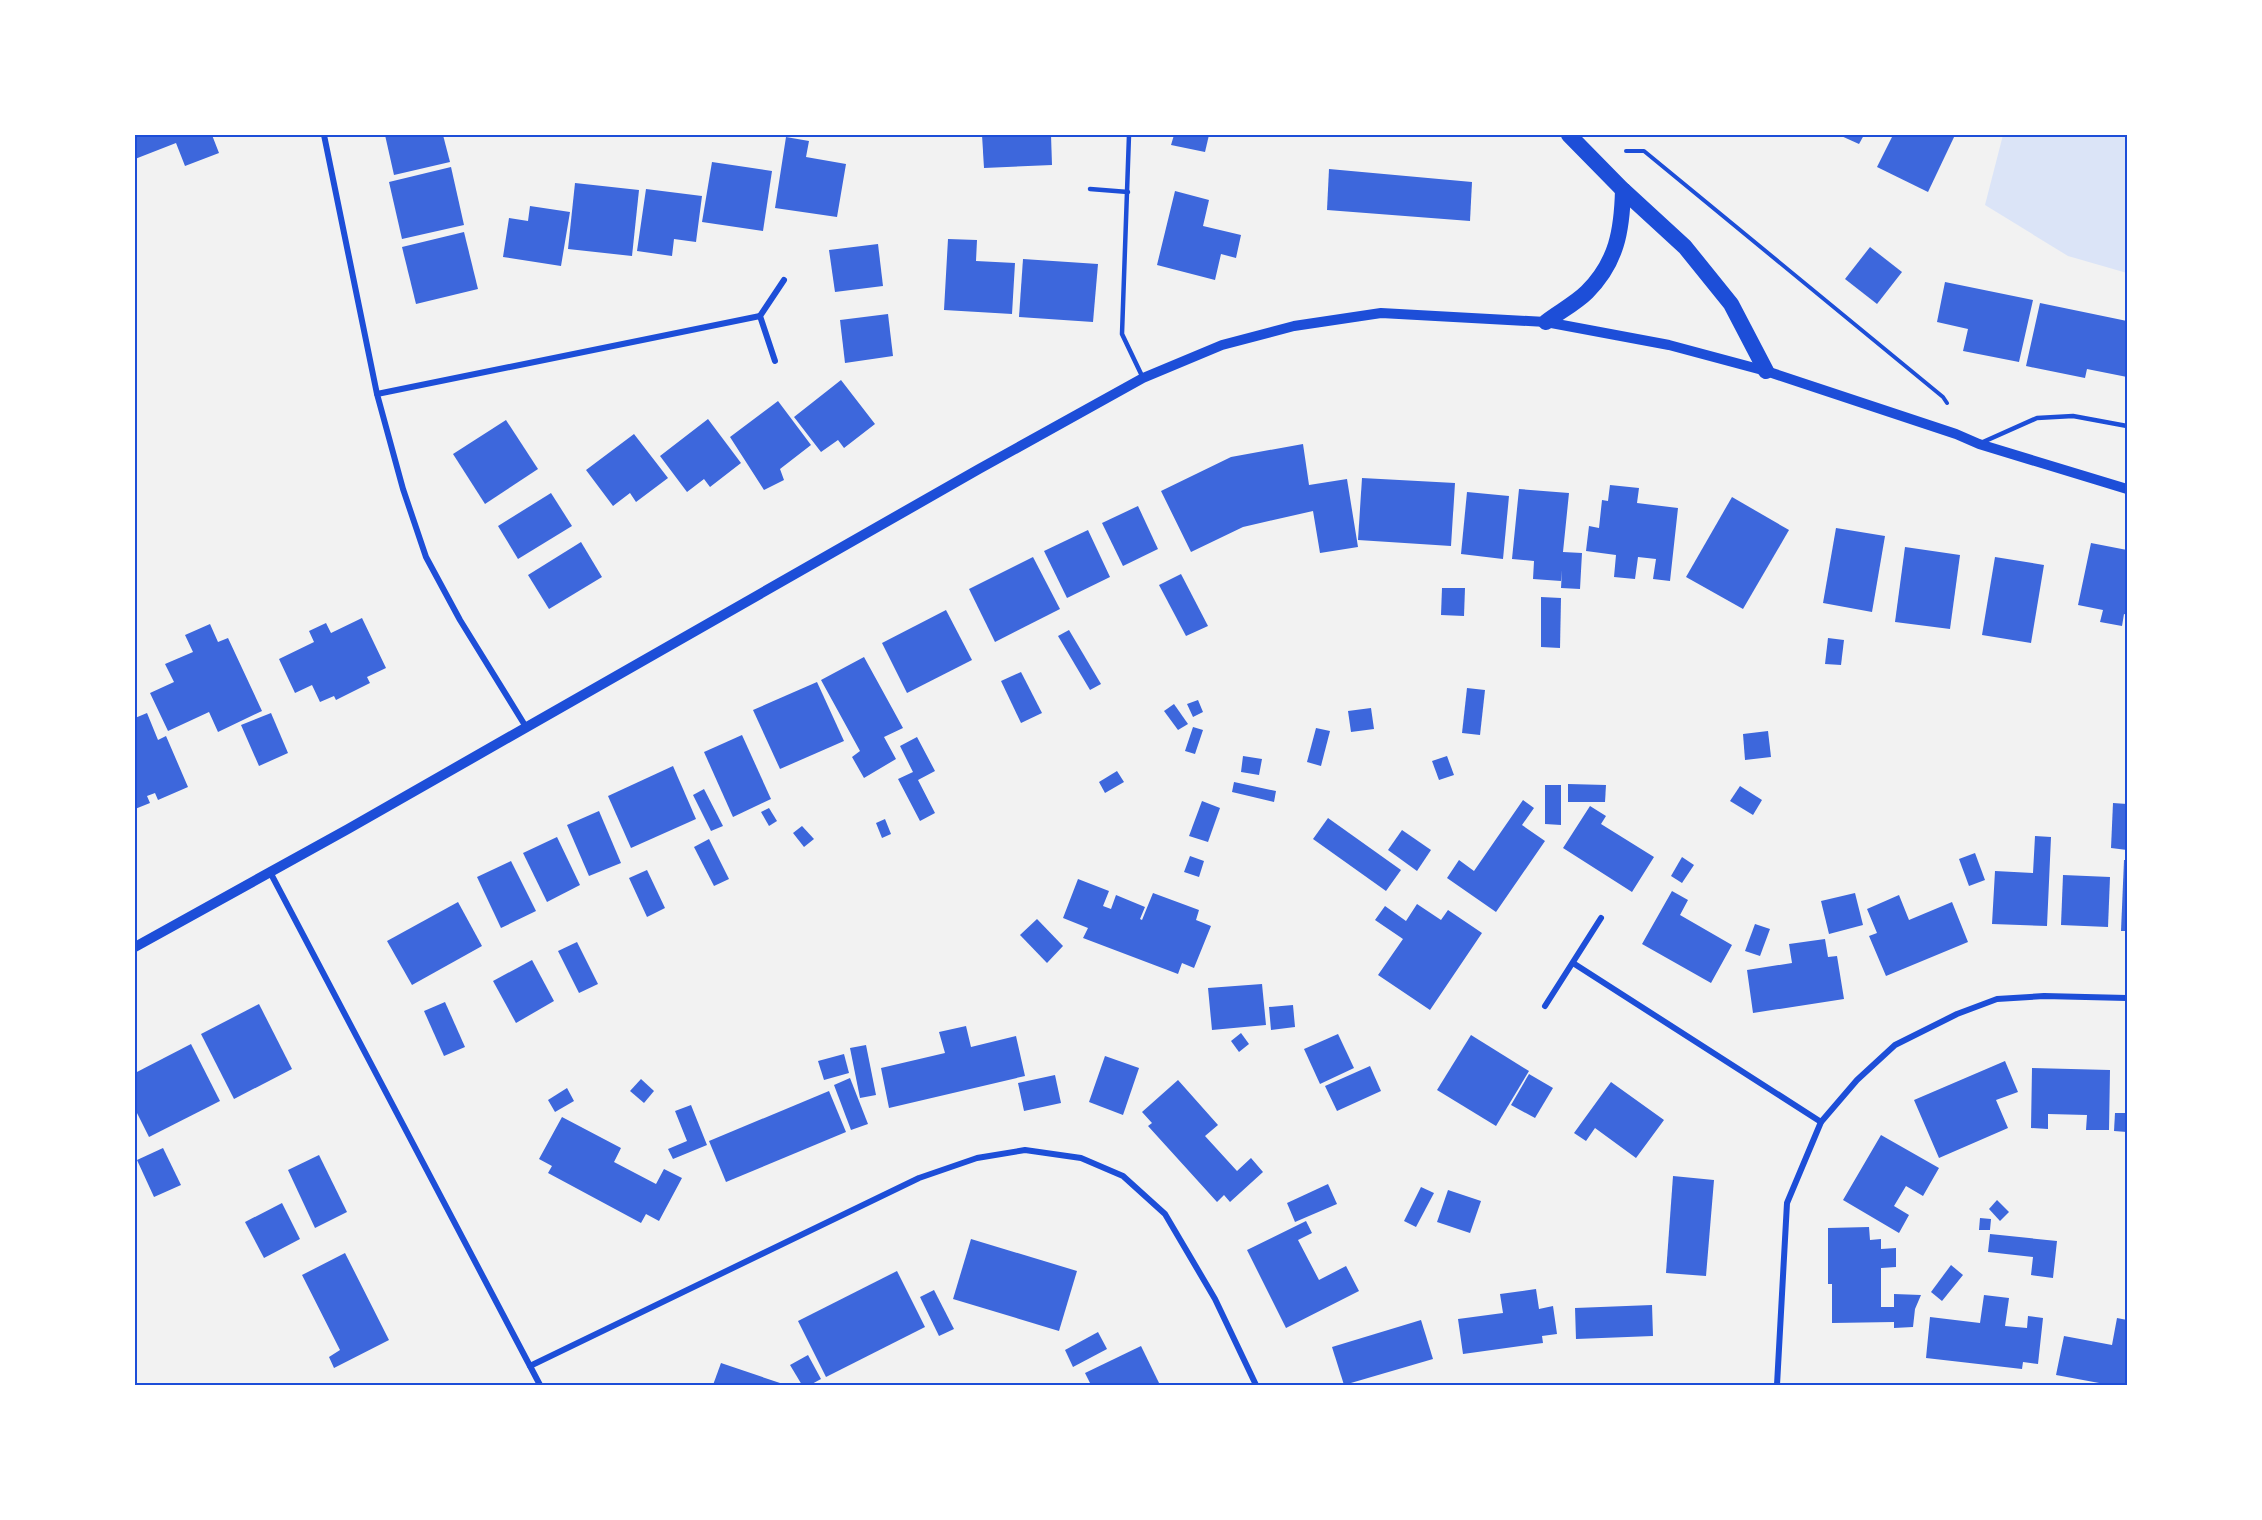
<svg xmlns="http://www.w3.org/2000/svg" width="2262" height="1520" font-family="'Work Sans',sans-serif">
<rect width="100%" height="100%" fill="#f2f2f2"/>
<path fill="#dbe4f7" d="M2003 135H2127V273L2068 256 1985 205Z"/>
<g fill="#3d67dc">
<path d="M135 135H212L219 153 185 166 176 143 135 159Z"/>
<path d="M385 135H443L450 162 394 175Z"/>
<path d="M982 135H1051L1052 165 984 168Z"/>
<path d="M1174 135H1209L1205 152 1171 145Z"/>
<path d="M1839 135H1864L1859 144Z"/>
<path d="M1893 135H1955L1928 192 1877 167Z"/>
<path d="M786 137 809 141 806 157 846 164 837 217 775 208Z"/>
<path d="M712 162 772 171 763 231 702 222Z"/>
<path d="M451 167 464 225 402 239 389 182Z"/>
<path d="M1329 169 1472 182 1470 221 1327 210Z"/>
<path d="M575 183 639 190 632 256 568 249Z"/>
<path d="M646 189 702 196 696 242 674 239 672 256 637 251Z"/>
<path d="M1175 191 1209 200 1203 226 1241 235 1236 258 1221 254 1215 280 1157 265Z"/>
<path d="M530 206 570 212 561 266 503 257 509 218 528 221Z"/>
<path d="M464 232 478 289 416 304 402 247Z"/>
<path d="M948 239 977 240 976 261 1015 263 1012 314 944 310Z"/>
<path d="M878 244 883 286 835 292 829 250Z"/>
<path d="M1870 247 1902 272 1877 304 1845 279Z"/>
<path d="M1023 259 1098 264 1093 322 1019 317Z"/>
<path d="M1945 282 2033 300 2019 362 1963 351 1968 329 1937 322Z"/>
<path d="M2040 303 2127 321V377L2087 369 2085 378 2026 366Z"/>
<path d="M888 314 893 356 845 363 840 320Z"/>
<path d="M841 380 875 424 844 448 838 440 821 452 794 417Z"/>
<path d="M778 401 811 445 780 469 784 480 764 490 730 437Z"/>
<path d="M708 419 741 463 710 487 704 479 687 492 660 456Z"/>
<path d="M506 420 538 469 485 504 453 454Z"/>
<path d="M634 434 668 478 636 502 630 493 613 506 586 470Z"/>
<path d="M1303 444 1309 485 1347 479 1358 547 1320 553 1313 511 1243 527 1191 552 1161 491 1231 457Z"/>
<path d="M1362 478 1455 483 1451 546 1358 540Z"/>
<path d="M1610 485 1639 488 1637 503 1678 508 1670 581 1653 579 1656 559 1638 557 1635 579 1614 577 1616 555 1586 551 1589 526 1599 528 1602 500 1608 501Z"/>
<path d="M1519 489 1569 493 1563 552 1582 553 1580 589 1561 588 1562 570 1561 581 1533 579 1534 561 1512 559Z"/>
<path d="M1467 492 1509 496 1503 559 1461 554Z"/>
<path d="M551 493 572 526 518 559 498 526Z"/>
<path d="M1732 497 1789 530 1743 609 1686 577Z"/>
<path d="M1138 506 1158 549 1123 566 1102 523Z"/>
<path d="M1836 528 1885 536 1872 612 1823 603Z"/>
<path d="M1088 530 1110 577 1067 598 1044 551Z"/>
<path d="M581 542 602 577 549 609 528 575Z"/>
<path d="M2091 543 2127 550V615L2124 614 2122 626 2100 622 2103 610 2078 605Z"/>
<path d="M1905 547 1960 555 1950 629 1895 622Z"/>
<path d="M1033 557 1060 609 995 642 969 589Z"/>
<path d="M1995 557 2044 565 2031 643 1982 635Z"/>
<path d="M1181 574 1208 626 1186 636 1159 585Z"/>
<path d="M1442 588H1465L1464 616 1441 615Z"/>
<path d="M1541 597 1561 598 1560 648 1541 647Z"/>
<path d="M946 610 972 660 907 693 882 643Z"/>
<path d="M362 618 386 668 367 677 370 683 336 700 334 696 320 702 312 685 295 693 279 659 314 642 309 631 326 623 331 633Z"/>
<path d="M210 624 218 642 228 638 262 711 218 732 209 712 168 731 150 693 174 682 165 664 193 652 185 635Z"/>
<path d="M1069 630 1101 684 1090 690 1058 636Z"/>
<path d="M1828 638 1844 640 1841 665 1825 664Z"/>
<path d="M864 657 903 728 884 737 896 759 864 778 852 757 860 751 821 680Z"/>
<path d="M1021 672 1042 713 1021 723 1001 681Z"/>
<path d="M817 682 844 741 780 769 753 710Z"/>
<path d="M1467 688 1485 690 1480 735 1462 733Z"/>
<path d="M1198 700 1203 712 1193 717 1187 704Z"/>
<path d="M1174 704 1188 724 1178 730 1164 711Z"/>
<path d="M1371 708 1374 729 1351 732 1348 711Z"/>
<path d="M147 713 158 740 166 736 188 787 158 800 155 793 147 796 150 803 135 809V718Z"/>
<path d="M271 713 288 753 259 766 241 725Z"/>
<path d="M1193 727 1203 730 1195 754 1185 751Z"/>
<path d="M1316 728 1330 731 1321 766 1307 762Z"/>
<path d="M1768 731 1771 757 1745 760 1743 734Z"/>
<path d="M742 735 771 799 733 817 704 752Z"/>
<path d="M917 737 935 771 918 780 935 813 920 821 898 779 913 772 900 746Z"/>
<path d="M1243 756 1262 759 1259 775 1241 772Z"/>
<path d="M1447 756 1454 775 1439 780 1432 761Z"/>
<path d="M673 766 696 819 631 848 608 796Z"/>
<path d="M1117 771 1124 782 1105 793 1099 782Z"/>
<path d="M1234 782 1276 791 1274 802 1232 792Z"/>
<path d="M1568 784 1606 785 1605 802H1568Z"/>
<path d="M1545 785H1561V825L1545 824Z"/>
<path d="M1740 786 1762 800 1753 815 1730 801Z"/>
<path d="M704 789 723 826 711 831 693 795Z"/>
<path d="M1523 800 1534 808 1522 825 1545 841 1496 912 1447 878 1459 860 1474 871Z"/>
<path d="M1202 801 1220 808 1208 842 1189 836Z"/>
<path d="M2113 803 2127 804V850L2111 848Z"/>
<path d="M1590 806 1606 816 1601 824 1654 857 1632 892 1563 848Z"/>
<path d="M769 808 777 821 769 826 761 812Z"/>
<path d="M599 811 621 863 589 876 567 825Z"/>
<path d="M1328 818 1401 870 1386 891 1313 839Z"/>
<path d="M885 819 891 834 882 838 876 823Z"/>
<path d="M802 826 814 839 804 847 793 833Z"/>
<path d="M1402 830 1431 850 1417 871 1388 850Z"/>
<path d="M2035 836 2051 837 2047 926 1992 924 1995 871 2033 873Z"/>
<path d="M557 837 580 885 547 902 523 853Z"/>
<path d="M709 839 729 879 714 886 694 847Z"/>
<path d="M1975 853 1985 880 1969 886 1959 859Z"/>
<path d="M1190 856 1204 861 1199 877 1184 872Z"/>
<path d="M1682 857 1694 865 1682 883 1671 876Z"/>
<path d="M2124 860H2127V931H2121Z"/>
<path d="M511 861 536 911 501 928 477 877Z"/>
<path d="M647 870 665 908 647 917 629 878Z"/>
<path d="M2063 875 2110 877 2108 927 2061 925Z"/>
<path d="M1078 879 1109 891 1103 906 1111 909 1116 895 1145 907 1140 919 1142 920 1153 893 1199 910 1196 920 1211 926 1194 968 1182 963 1178 974 1083 938 1088 928 1063 918Z"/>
<path d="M1672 891 1688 900 1680 915 1732 945 1711 983 1642 944Z"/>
<path d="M1855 893 1863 925 1829 934 1821 901Z"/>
<path d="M1899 895 1909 920 1952 902 1968 942 1886 976 1869 936 1877 933 1867 909Z"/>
<path d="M458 902 482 946 412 985 387 941Z"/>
<path d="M1417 904 1441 920 1448 910 1482 933 1430 1010 1378 975 1403 939 1375 920 1385 906 1406 921Z"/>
<path d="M1037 919 1063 946 1047 963 1020 935Z"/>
<path d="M1755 924 1770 929 1760 956 1745 951Z"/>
<path d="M1825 939 1828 957 1837 956 1844 999 1753 1013 1747 970 1792 963 1789 944Z"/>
<path d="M577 942 598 984 579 993 558 951Z"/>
<path d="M532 960 554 1001 516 1023 493 981Z"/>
<path d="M1262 984 1266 1025 1212 1030 1208 988Z"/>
<path d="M445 1002 465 1047 444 1056 424 1011Z"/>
<path d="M259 1004 292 1069 234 1099 201 1034Z"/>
<path d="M1293 1005 1295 1027 1271 1030 1269 1007Z"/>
<path d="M966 1026 971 1047 1016 1036 1025 1076 889 1108 881 1068 945 1053 939 1032Z"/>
<path d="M1241 1033 1249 1044 1239 1052 1231 1041Z"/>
<path d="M1338 1034 1354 1068 1320 1084 1304 1049Z"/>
<path d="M1471 1035 1529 1071 1496 1126 1437 1090Z"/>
<path d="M191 1044 220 1101 149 1137 135 1109V1073Z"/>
<path d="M866 1045 876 1095 860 1098 850 1048Z"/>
<path d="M844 1054 849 1073 824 1080 818 1061Z"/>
<path d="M1105 1056 1139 1068 1123 1115 1089 1102Z"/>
<path d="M2005 1061 2018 1092 1996 1100 2008 1128 1939 1158 1914 1100Z"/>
<path d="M1370 1066 1381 1091 1337 1111 1325 1086Z"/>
<path d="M2032 1068 2110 1070 2109 1130H2086L2087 1115 2048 1114V1129L2031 1128Z"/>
<path d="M1529 1074 1553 1088 1535 1118 1511 1105Z"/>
<path d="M1055 1075 1061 1103 1024 1111 1018 1083Z"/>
<path d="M850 1078 868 1124 851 1130 834 1085Z"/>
<path d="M641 1079 654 1091 644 1103 630 1091Z"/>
<path d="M1178 1080 1218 1125 1205 1136 1237 1171 1251 1158 1263 1172 1230 1202 1224 1195 1217 1202 1148 1126 1152 1123 1142 1112Z"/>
<path d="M1611 1082 1664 1120 1636 1158 1595 1128 1586 1141 1574 1133Z"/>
<path d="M567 1088 574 1101 555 1112 548 1100Z"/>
<path d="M829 1091 846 1132 726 1182 709 1141Z"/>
<path d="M691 1105 707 1145 673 1159 668 1149 687 1141 675 1111Z"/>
<path d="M2115 1113H2127V1132L2114 1131Z"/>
<path d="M562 1117 621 1148 614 1162 656 1184 664 1169 682 1178 659 1221 646 1214 641 1223 548 1173 552 1166 539 1159Z"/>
<path d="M1881 1135 1939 1168 1923 1196 1906 1186 1894 1206 1909 1215 1899 1233 1843 1200Z"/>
<path d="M163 1148 181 1185 154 1197 137 1160Z"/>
<path d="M319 1155 347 1212 315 1228 288 1170Z"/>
<path d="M1673 1176 1714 1180 1706 1276 1666 1273Z"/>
<path d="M1328 1184 1337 1204 1295 1222 1287 1203Z"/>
<path d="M1421 1187 1434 1193 1416 1227 1404 1221Z"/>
<path d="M1448 1190 1481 1201 1470 1233 1437 1222Z"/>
<path d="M1997 1200 2009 1212 2000 1221 1989 1209Z"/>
<path d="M282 1203 300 1239 264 1258 245 1222Z"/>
<path d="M1980 1218 1991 1219 1990 1230H1979Z"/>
<path d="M1306 1221 1312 1233 1298 1240 1319 1280 1346 1266 1359 1291 1286 1328 1247 1250Z"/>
<path d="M1869 1227 1870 1240 1881 1239V1249L1896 1248V1267L1881 1268V1307H1894V1294L1921 1295 1915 1309 1913 1327 1894 1328V1322L1832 1323V1284H1828V1228Z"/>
<path d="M1990 1234 2057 1241 2053 1278 2031 1275 2033 1257 1988 1252Z"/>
<path d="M971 1239 1077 1271 1059 1331 953 1299Z"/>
<path d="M345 1253 389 1340 334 1368 329 1357 340 1350 302 1275Z"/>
<path d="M1951 1265 1963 1275 1942 1301 1931 1292Z"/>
<path d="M897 1271 925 1327 826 1377 798 1321Z"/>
<path d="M1536 1289 1539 1309 1553 1306 1557 1334 1542 1336 1543 1343 1463 1354 1458 1319 1503 1313 1500 1294Z"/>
<path d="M934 1290 954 1329 939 1336 920 1297Z"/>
<path d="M1984 1295 2009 1298 2005 1326 2027 1328 2028 1316 2043 1318 2038 1364 2023 1362 2022 1369 1926 1358 1930 1317 1980 1323Z"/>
<path d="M1652 1305 1653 1336 1576 1339 1575 1308Z"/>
<path d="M2117 1318 2127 1320V1385H2110L2056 1375 2064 1336 2112 1345Z"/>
<path d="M1421 1320 1433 1359 1344 1385 1332 1347Z"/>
<path d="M1098 1332 1107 1349 1073 1367 1065 1350Z"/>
<path d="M1141 1346 1160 1385H1091L1085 1373Z"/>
<path d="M808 1355 821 1379 810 1385H802L790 1365Z"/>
<path d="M721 1363 780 1383 779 1385H713Z"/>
</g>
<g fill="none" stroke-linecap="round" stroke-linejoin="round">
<path stroke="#1d4ed8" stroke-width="4" d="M1626 151H1644L1943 397 1947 403"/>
<g stroke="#1d4ed8" stroke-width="4.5">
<path d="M1129 135 1122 334 1143 378"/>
<path d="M1090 189 1128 192"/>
<path d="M1983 442 2037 418 2073 416 2127 426"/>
</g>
<g stroke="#1d4ed8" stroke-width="6">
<path d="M324 135 377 394"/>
<path d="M775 361 760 316 784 280"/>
<path d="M526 727 460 620 426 557 403 489 377 394 760 316"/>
<path d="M270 872 540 1385"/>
<path d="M1573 963 1821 1122"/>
<path d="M1545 1006 1601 918"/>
<path d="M530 1366 919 1178 977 1158 1025 1150 1081 1158 1123 1176 1165 1214 1215 1299 1256 1385"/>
<path d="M1777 1385 1787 1203 1821 1122 1857 1080 1895 1045 1957 1014 1997 999 2044 996 2127 998"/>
</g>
<path stroke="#1d4ed8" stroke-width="10" d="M135 947 348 829 979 469 1143 378 1222 345 1294 326 1381 313 1546 322 1669 345 1766 371 1956 434 1979 444 2127 489"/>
<g stroke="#1d4ed8" stroke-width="16">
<path d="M1569 135 1623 190 1685 247 1731 304 1766 371"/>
<path d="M1546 322C1559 312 1576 303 1587 292 1617 262 1622 230 1623 190"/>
</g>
</g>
<rect width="2262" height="1520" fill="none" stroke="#ffffff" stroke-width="273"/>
<rect x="136" y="136" width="1990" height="1248" fill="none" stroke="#1d4ed8" stroke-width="2"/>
</svg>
